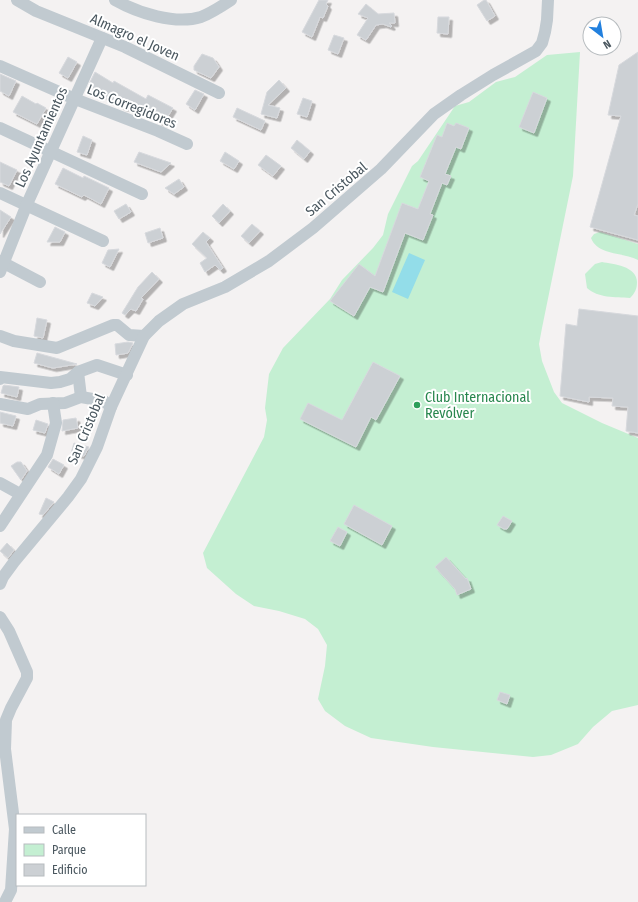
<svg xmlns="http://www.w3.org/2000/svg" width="638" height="902" font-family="'Fira Sans Condensed',sans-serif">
<defs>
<filter id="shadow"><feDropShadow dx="3.5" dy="3.5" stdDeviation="0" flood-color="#0004"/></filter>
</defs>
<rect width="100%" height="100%" fill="#f4f2f2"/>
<g fill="#c4efd2">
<path d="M580 52 573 176 542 328 539 344 542 361 554 392 562 403 602 423 638 438V705L612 711 593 727 578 744 551 755 533 757 433 747 371 738 345 726 325 711 318 699 325 666 327 645 318 629 305 619 279 611 254 606 236 594 207 568 203 553 264 437 267 420 265 408 269 374 283 348 330 299 342 280 373 248 383 235 388 214 412 166 418 161 455 106 469 102 496 82 515 77 547 55Z"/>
<path d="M600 232 638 244V260C624 252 598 256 591 238L594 234Z"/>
<path d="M602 262C613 264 637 266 637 282 637 289 635 293 630 298 615 297 598 298 587 288L585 274 595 264Z"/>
</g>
<path fill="#93dde9" d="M409 253 425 260 408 299 392 292Z"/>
<g fill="#ccd0d4" stroke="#d7d9dd" filter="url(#shadow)">
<path d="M319 0H328L326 4 328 6 323 18 320 17 312 37 302 32Z"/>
<path d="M484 0H486L495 16 487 21 477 5Z"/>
<path d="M366 4 378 14 394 13 395 23H389L392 26 391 27 383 24 376 25 366 40 357 35 368 18 358 14Z"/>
<path d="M438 17H449L448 34 437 33Z"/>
<path d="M334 35 344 38 338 54 328 50Z"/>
<path d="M638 52V204L634 215 638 216V240L590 227 621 116 608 115 619 65Z"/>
<path d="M202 54 213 58 219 67 211 78 194 70V66Z"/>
<path d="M68 57 77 62 68 78 59 73Z"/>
<path d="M95 72 113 83 114 81 146 99 148 95 173 108 163 124 132 106 130 110 125 107 124 108 95 91 94 92 87 88Z"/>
<path d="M0 74 16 81 9 96 0 91Z"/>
<path d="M279 80 286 88 268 105 280 108 277 118 261 114 267 92Z"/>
<path d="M195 90 204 94 195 110 186 104Z"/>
<path d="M533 92 547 98 534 133 519 127Z"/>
<path d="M22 96 36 104 37 103 46 108 37 124 13 112Z"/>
<path d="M303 98 312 101 307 117 297 114Z"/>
<path d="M237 108 265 121 261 130 233 117Z"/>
<path d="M447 123 454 126 456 123 469 128 461 149 456 147 445 174 451 176 447 185 442 183 430 214 433 215 423 240 405 233 383 292 370 287 354 316 330 301 359 264 375 276 402 203 418 209 429 181 420 177 437 135 442 137Z"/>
<path d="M83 136 92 140 87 155 77 152Z"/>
<path d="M297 140 310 151 304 159 291 148Z"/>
<path d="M139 152 171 163 161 172 134 162Z"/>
<path d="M225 152 239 161 234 169 220 161Z"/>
<path d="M266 155 281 166 273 176 258 165Z"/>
<path d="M0 162 17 170 9 186 0 182Z"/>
<path d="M63 168 83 178 84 176 109 188 101 204 84 195 82 197 55 184Z"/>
<path d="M179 179 184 187 174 194 165 188Z"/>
<path d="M126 204 131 212 119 219 114 211Z"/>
<path d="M223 204 230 211 219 223 212 216Z"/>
<path d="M0 210 11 217 0 234Z"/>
<path d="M252 224 260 231 249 243 241 236Z"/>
<path d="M55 227 65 232 60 242H47Z"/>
<path d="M160 228 163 238 148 243 145 233Z"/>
<path d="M203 232 210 238 206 242 223 268 220 270 215 265 205 272 200 263 207 258 192 244Z"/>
<path d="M119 249 110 267 102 263 108 250Z"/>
<path d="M152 272 159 279 141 298 143 299 136 311 131 309 125 315 122 313 138 287Z"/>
<path d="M92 293 103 297 95 306 87 303Z"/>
<path d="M579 309 638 316V433L626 431 628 407 612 406 613 398 589 397V402L560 396 566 324 577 326Z"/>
<path d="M37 318 47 320 43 338 34 336Z"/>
<path d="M128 342 133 343 128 353 116 355 115 344Z"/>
<path d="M37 353 77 364 53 368 34 363Z"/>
<path d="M373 362 400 376 376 420 371 417 356 447 300 419 308 403 342 420Z"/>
<path d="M4 385 19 387 17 397 1 393 3 386Z"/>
<path d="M0 412 16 416 13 426 0 423Z"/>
<path d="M76 418 78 428 62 431 63 420Z"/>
<path d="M36 420 48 424 45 433 33 430Z"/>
<path d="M74 443 89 447 84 456 71 453Z"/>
<path d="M53 459 64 465 59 474 48 467Z"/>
<path d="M17 462H21L27 471 21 480 11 466Z"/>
<path d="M46 498 54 502 43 515 39 514Z"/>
<path d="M354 505 392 526 382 545 344 524Z"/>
<path d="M503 516 512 521 507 529H504L497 525Z"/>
<path d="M338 527 347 532 340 546 330 541Z"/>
<path d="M7 543 14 550 8 558 0 551Z"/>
<path d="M446 557 466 579 467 578 471 589 457 595 455 589 435 567Z"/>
<path d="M500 692 510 695 507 704 497 700Z"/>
</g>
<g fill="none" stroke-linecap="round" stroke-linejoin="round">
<g stroke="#c1cad0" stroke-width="12">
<path d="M17 0 36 11 125 47 219 93"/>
<path d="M115 0C138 13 175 25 201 17 211 13 222 6 231 0"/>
<path d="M0 66 75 99 158 131 187 144"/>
<path d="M0 128 142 194"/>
<path d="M0 193 103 241"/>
<path d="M0 261 40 282"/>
<path d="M0 272 27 204 102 38"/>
<path d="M0 336 14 341 57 348 113 325H117L129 335 144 336"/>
<path d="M78 372 81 397"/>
<path d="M0 379V377L51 383 60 382 70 379 78 372 97 365 127 375"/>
<path d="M0 404 28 409 40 404 65 403 81 397 104 401 111 407"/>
<path d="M0 483 20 494"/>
<path d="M0 526 47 455 56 423 53 403"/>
<path d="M0 584 3 577 14 562 68 497 81 479 97 447 111 407 144 336 159 321 183 304 225 287 269 261 313 228 381 169 434 114 461 95 493 75 536 51 542 43 545 32 547 20 548 0"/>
<path d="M0 617 9 631 27 672V678L11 708 6 720 5 749 15 829 11 890 5 902"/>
</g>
</g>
<circle fill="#2e9e5b" stroke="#fff" stroke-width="1.5" cx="417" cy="405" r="4"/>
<g text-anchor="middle" stroke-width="4" stroke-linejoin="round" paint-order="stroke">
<g font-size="14" fill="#4a575f" stroke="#fff">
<text transform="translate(135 37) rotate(24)" y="5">Almagro el Joven</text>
<text transform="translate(132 106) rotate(22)" y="5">Los Corregidores</text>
<text transform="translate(41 137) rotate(-66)" y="5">Los Ayuntamientos</text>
<text transform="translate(336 189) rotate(-40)" y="5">San Cristobal</text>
<text transform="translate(86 429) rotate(-67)" y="5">San Cristobal</text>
</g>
<g font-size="14" fill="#27864d" stroke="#fff" text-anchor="start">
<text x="425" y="402">Club Internacional<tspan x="425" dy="16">Revólver</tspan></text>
</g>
</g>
<rect x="16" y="814" width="130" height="72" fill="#ffffff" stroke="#b7bcbf"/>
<rect x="24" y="827" width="20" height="6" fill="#c1cad0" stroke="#b7bcbf"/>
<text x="52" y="834" font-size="12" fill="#4a575f">Calle</text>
<rect x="24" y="844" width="20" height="12" fill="#c4efd2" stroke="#b7bcbf"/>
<text x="52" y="854" font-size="12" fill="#4a575f">Parque</text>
<rect x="24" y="864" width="20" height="12" fill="#ccd0d4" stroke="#b7bcbf"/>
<text x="52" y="874" font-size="12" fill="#4a575f">Edificio</text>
<g transform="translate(602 36) rotate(149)"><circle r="19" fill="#ffffff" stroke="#b7bcbf"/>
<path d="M0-3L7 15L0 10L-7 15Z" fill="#2280de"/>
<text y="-6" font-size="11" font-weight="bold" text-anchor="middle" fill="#4a575f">N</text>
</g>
</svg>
